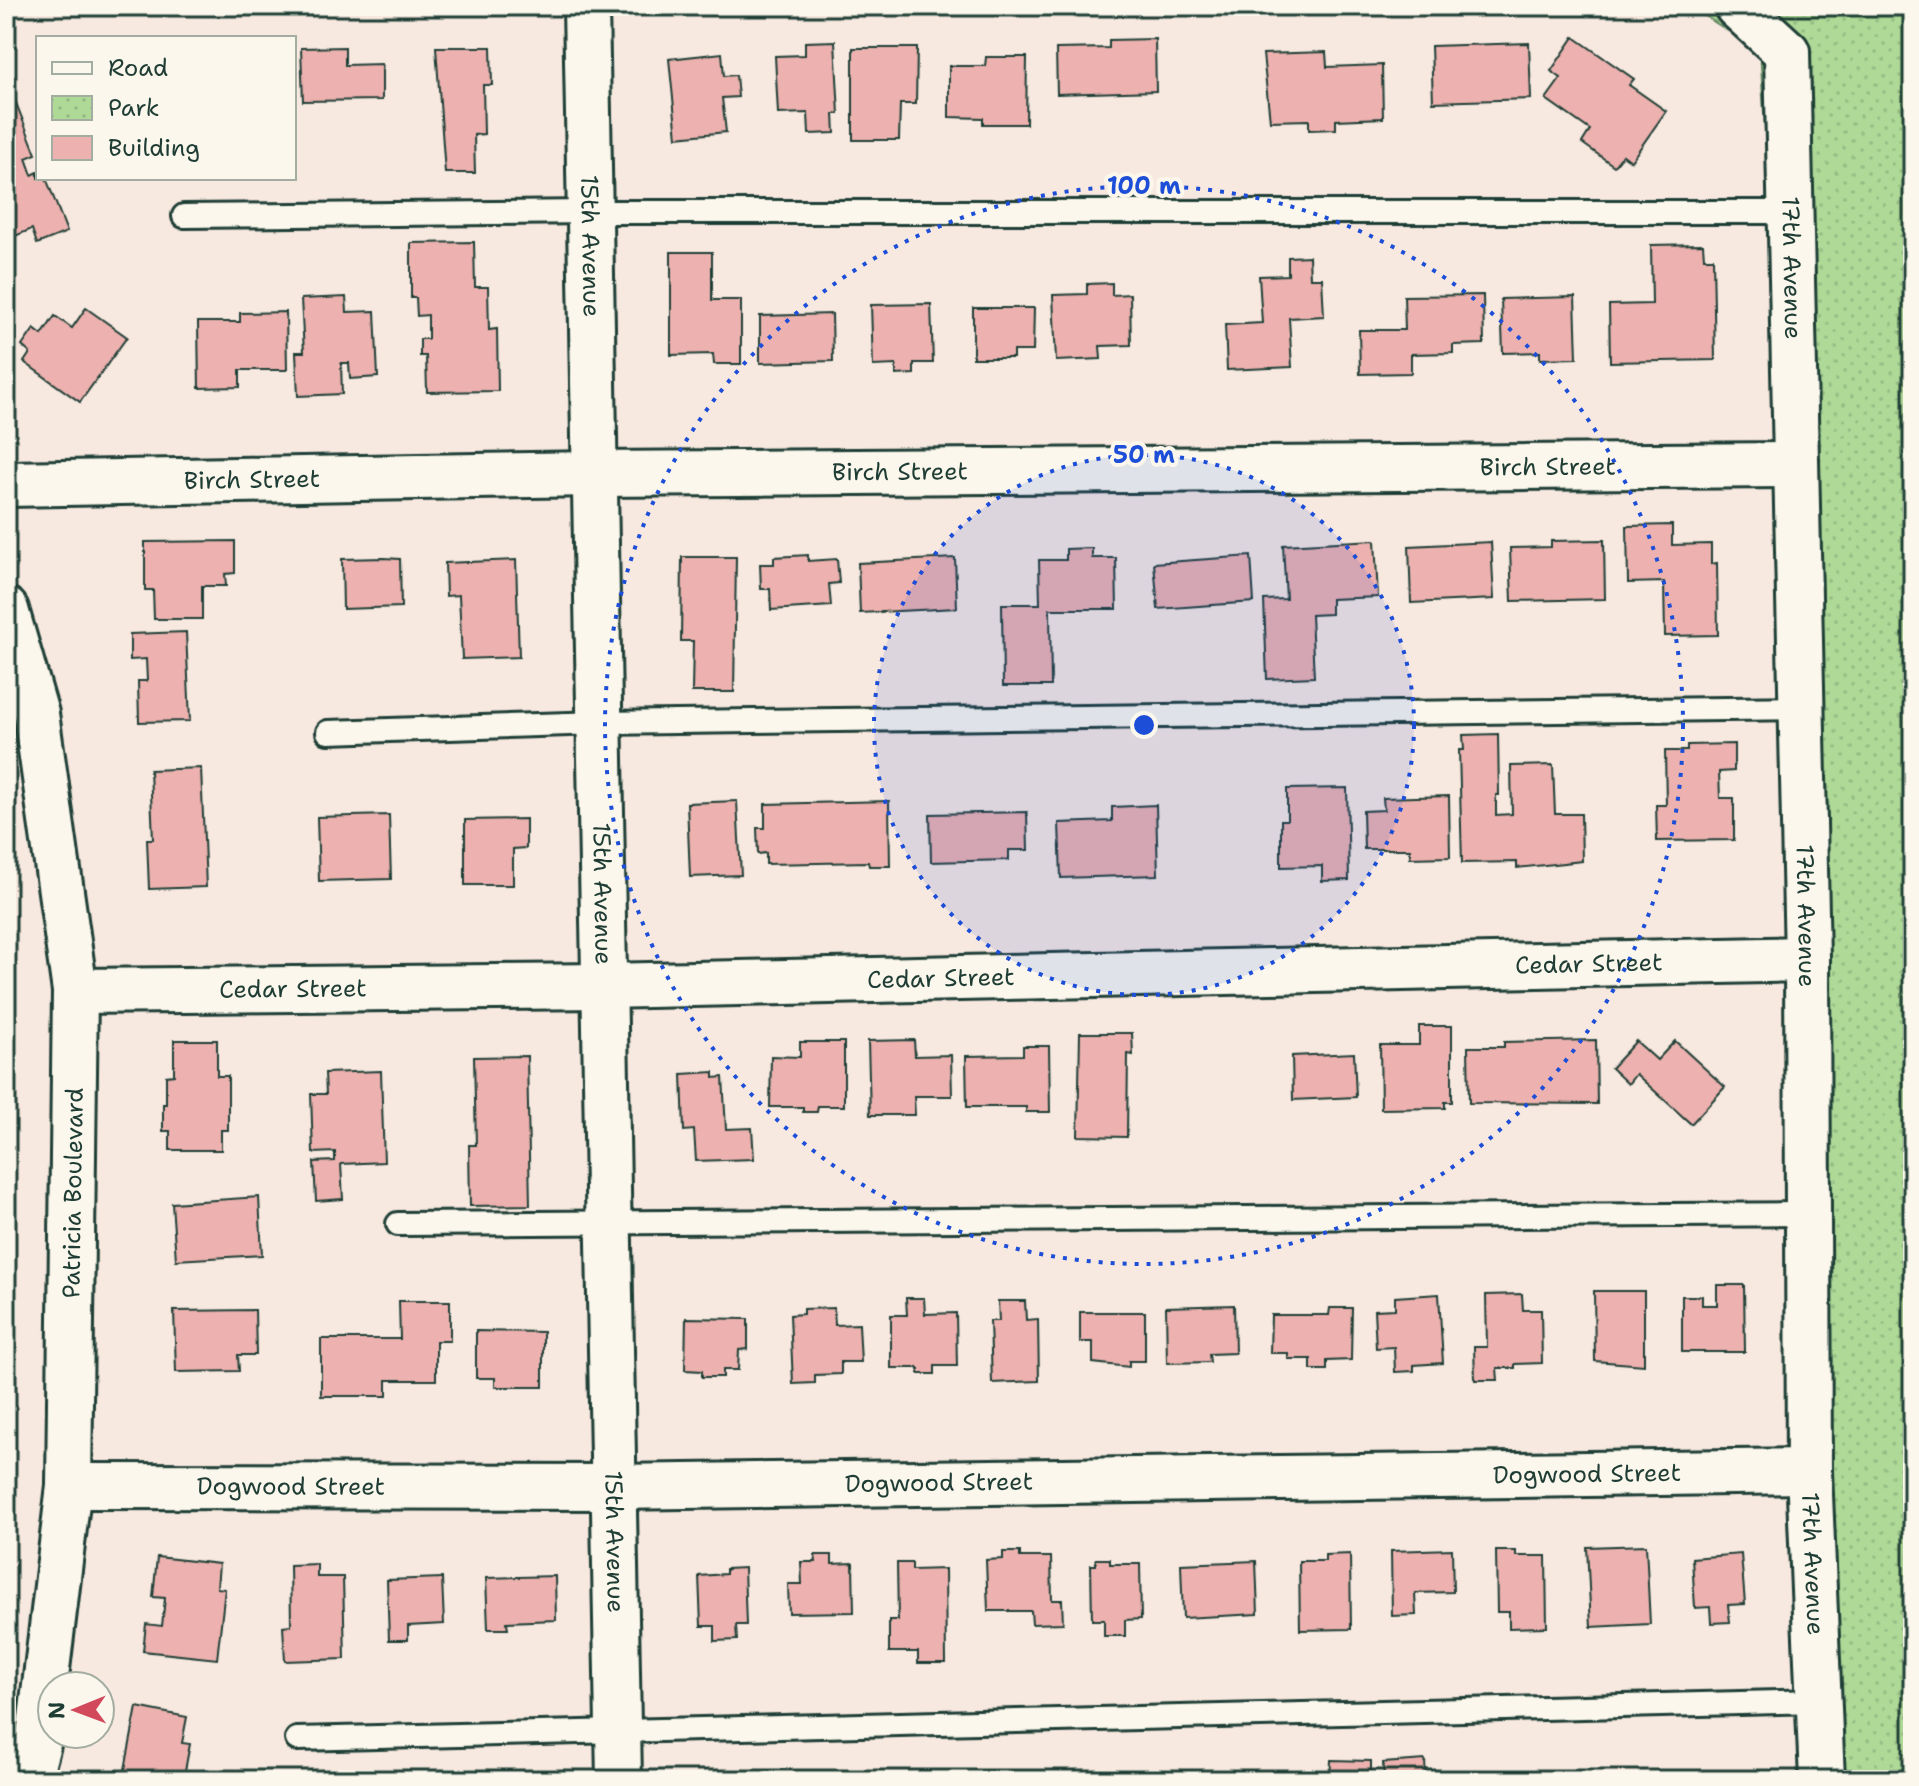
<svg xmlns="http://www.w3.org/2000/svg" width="1919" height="1786" font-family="'Shantell Sans',sans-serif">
<defs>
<pattern id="park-dots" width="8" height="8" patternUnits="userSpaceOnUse" patternTransform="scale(2)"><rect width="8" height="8" fill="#aed997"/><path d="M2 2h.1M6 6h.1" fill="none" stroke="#95bb83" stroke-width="1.8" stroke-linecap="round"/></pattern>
</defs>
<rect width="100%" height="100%" fill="#f8e9e0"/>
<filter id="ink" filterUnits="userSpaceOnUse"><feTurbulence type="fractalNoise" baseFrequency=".0125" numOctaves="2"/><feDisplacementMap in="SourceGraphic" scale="16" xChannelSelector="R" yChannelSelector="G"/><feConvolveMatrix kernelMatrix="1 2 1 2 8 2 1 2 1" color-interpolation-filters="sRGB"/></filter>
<g filter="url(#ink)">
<path fill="url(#park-dots)" stroke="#668b66" stroke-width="2" d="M1689 6H1913V1780H1845L1807 1436 1785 441 1760 51Z"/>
<g fill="#edb2af" stroke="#1f3d34" stroke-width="2">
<path d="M1574 37 1634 79 1629 85 1666 111 1631 161 1623 155 1614 166 1582 143 1590 130 1546 99 1561 78 1551 71Z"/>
<path d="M1155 39 1156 91 1057 94 1056 49 1109 48V40Z"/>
<path d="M835 41 839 114H834L835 133 809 134 808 113 778 114 775 56 805 55V42Z"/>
<path d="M1529 43 1531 99 1433 102 1431 46Z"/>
<path d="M345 47V65L382 64V100L303 101 301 48Z"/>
<path d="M436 47H491L492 85H483L484 134 474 135 475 173H445Z"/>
<path d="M853 48H917L916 104H900L899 140H853Z"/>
<path d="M1326 52 1327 67 1382 65 1383 118 1336 120V129L1309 130V120L1270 121 1263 54Z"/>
<path d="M722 53 724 76 736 75 738 97 722 98 726 132 677 137 669 59Z"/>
<path d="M986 57H1027L1026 124H983V118L949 117V66H985Z"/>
<path d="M7 80 36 154 26 158 32 175 38 172V178H46L67 232 37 244 32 229 15 236 6 212Z"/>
<path d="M474 242 475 287H488L489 330 497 329 498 391 427 392 426 356H420V339H428V315L417 316 416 298H411V243Z"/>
<path d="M1703 244 1704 258H1713L1715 360 1610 362 1609 305 1652 304 1651 245Z"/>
<path d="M671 252H712V300H741V364H714L713 354 671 355Z"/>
<path d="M1309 256 1310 278H1322L1324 316 1289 318 1292 367 1227 370 1225 325 1262 323 1259 276 1288 275V257Z"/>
<path d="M1112 283V295L1130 294 1131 345 1100 346 1101 359 1056 361 1053 295 1087 294V284Z"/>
<path d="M1483 295 1484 344 1453 345V353L1411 354V373L1360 374 1359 330H1405L1404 296Z"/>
<path d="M346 297 347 312 375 311 378 377 350 379 349 363H341L342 394 298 396 296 352H304L301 299Z"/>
<path d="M1575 297 1577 358 1540 359V352L1503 353 1501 299Z"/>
<path d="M931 304 933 363H914V374L896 375V365L873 366 871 305Z"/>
<path d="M86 308 127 337 80 402 24 362 30 353 22 346 34 329 42 335 55 316 72 328Z"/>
<path d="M973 308H1034L1033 351H1013V358H973Z"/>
<path d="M286 312 287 370H240V387L199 388 198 322H240V313Z"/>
<path d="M832 314 833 361 760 363V316Z"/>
<path d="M1672 525V545L1711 544V564L1717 563 1718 635 1665 636 1664 582 1628 583 1627 526Z"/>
<path d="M1375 540 1378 597 1331 599V614L1311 615 1314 677 1267 679 1264 600 1286 599 1283 545Z"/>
<path d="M1604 540 1605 599 1512 601 1510 548 1551 547V541Z"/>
<path d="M235 541V573L225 574 226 586H202V619H154L153 590H145V542Z"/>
<path d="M1491 542 1494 599 1411 603 1409 546Z"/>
<path d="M1092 548V558H1116L1117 609H1050L1051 686H1003L1002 604H1040L1039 560H1066V549Z"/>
<path d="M808 555V561L837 559 839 583 829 584 831 606 771 610 770 589H761L760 564H774V557Z"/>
<path d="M1251 556 1254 602 1158 609 1154 563Z"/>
<path d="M682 557H736L734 692H692L693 641H681Z"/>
<path d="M384 558 400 559 401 607 343 609 342 559Z"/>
<path d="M955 558 957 608 860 613 858 563Z"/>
<path d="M516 560 519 657 462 659 459 595 446 596 445 563Z"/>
<path d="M186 632 190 721 139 722 138 681H147L146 659 130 660V634Z"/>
<path d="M1498 734 1499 795H1496V815L1512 814 1511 766 1553 765 1555 814H1581L1582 861 1517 868V862L1462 863 1459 750H1464L1463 735Z"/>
<path d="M1734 744V771L1719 772 1720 798H1734V840L1657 841 1656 805H1666L1665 751H1687V745Z"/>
<path d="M201 768 206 887 149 889 147 839H153L150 770Z"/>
<path d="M1347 788 1349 880 1322 881V866L1281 867V820H1287V789Z"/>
<path d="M1449 796 1450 857 1410 858V849H1364L1363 811 1384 810 1383 798Z"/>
<path d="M737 801 741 875 690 877 687 803Z"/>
<path d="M889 801 890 866H869L868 862 766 864V853L758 854 757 828H765V804Z"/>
<path d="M1156 805 1158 875 1061 878 1059 823 1112 821V807Z"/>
<path d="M1027 812 1028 850H1009V860L931 862 930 814Z"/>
<path d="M389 815 391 879 319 881 317 817Z"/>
<path d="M526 819V848L513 849V885H465V820Z"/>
<path d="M1419 1026H1452V1102H1445V1108L1381 1109 1380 1045H1419Z"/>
<path d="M1080 1033H1132L1133 1055 1128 1054 1127 1137 1078 1136Z"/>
<path d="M174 1040H217V1076H228V1130H221V1150H170V1131H163V1104H166V1076L174 1075Z"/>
<path d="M914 1040 915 1056 951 1055 952 1096H914L915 1115H870L868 1041Z"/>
<path d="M1596 1040 1597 1104 1469 1103 1468 1047H1504V1042Z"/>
<path d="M1636 1041 1657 1060 1675 1041 1725 1087 1691 1124 1636 1074 1628 1084 1611 1068Z"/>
<path d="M800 1042H844V1106H818L817 1112H803V1107H770L771 1056 800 1057Z"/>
<path d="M1023 1046H1049L1050 1112H1026V1107H967L966 1056 1023 1055Z"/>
<path d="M1354 1053 1356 1097 1293 1100 1292 1056Z"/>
<path d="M527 1056 530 1205 470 1206 469 1145H476L474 1057Z"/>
<path d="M381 1071 384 1162 341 1164 343 1199 316 1201 314 1162 335 1161V1152L313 1153 311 1094H326L325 1073Z"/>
<path d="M714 1072V1078L723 1077 726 1129 752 1128 754 1159 696 1161 694 1130 684 1131 682 1074Z"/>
<path d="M259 1197 262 1255 176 1260 172 1203Z"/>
<path d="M1717 1285H1744L1745 1352H1682V1296H1702V1305H1717Z"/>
<path d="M1594 1291H1644V1365L1595 1361Z"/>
<path d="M1439 1294 1443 1363 1414 1365V1371L1395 1372 1394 1347 1376 1348 1374 1310 1395 1309V1297Z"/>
<path d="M1522 1294 1523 1310H1541L1542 1363 1515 1364V1368H1497L1498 1380H1475L1474 1347H1487L1486 1295Z"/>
<path d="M906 1298H924L925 1314 956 1313 957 1366H935V1374H919V1368H891V1315H907Z"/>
<path d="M399 1301H450V1341H436V1380H387V1396H321V1339H400Z"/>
<path d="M998 1301H1025L1026 1320 1038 1319 1039 1381 992 1383 990 1321H999Z"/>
<path d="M1234 1305 1235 1353 1209 1354 1210 1362 1167 1363 1166 1307Z"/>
<path d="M834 1308 835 1325 859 1324 861 1362H841V1374L815 1375V1383L793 1384 790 1315 803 1314V1309Z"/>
<path d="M1330 1308H1352L1351 1360 1327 1361V1370H1311V1359H1288V1353H1270L1271 1315H1329Z"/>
<path d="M255 1310 256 1355H238L239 1371 176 1372 174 1311Z"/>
<path d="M1080 1312H1145V1361H1129V1367L1093 1363V1342H1080Z"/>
<path d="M686 1318 748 1319V1349L739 1350 738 1370H723V1377H702V1371L685 1370Z"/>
<path d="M476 1331 543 1332V1387H495V1378H476Z"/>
<path d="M1646 1545 1650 1624 1591 1627 1587 1547Z"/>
<path d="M1452 1549 1453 1592 1415 1593 1416 1615 1392 1616 1391 1551Z"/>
<path d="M1496 1551H1516V1556H1546L1547 1627 1509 1628V1612H1497Z"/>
<path d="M1003 1552H1020V1557H1051L1052 1600H1062L1063 1623 1032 1624 1031 1611H988L986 1560 1003 1559Z"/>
<path d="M1350 1554 1351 1629 1300 1630 1299 1561H1325V1555Z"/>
<path d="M1741 1554 1745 1604 1728 1605 1730 1622 1711 1623 1710 1607 1695 1608 1692 1558Z"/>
<path d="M815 1555H832V1564L853 1563 854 1612 789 1613 788 1584H802L801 1562H816Z"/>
<path d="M157 1557 219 1564 217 1588 225 1589 217 1659 143 1651 146 1624 162 1626 165 1598 153 1597Z"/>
<path d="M1096 1559H1110V1564H1140L1141 1619 1125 1620V1636H1104V1620H1092L1091 1565H1096Z"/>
<path d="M1256 1561 1258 1614 1183 1618 1181 1564Z"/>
<path d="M897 1563H912V1570L945 1569 946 1663H918V1652H889V1620H898Z"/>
<path d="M317 1564V1577H343L345 1659 285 1661 283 1626 291 1625 290 1565Z"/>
<path d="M744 1568 746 1625H736L737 1640 715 1641V1626H701L699 1576 726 1574V1569Z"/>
<path d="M555 1576 556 1620 507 1622 508 1629H488L486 1578Z"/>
<path d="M442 1578 444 1624 408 1626V1640H389L387 1580Z"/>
<path d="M137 1707 187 1717 182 1743 190 1744 184 1776 175 1774 174 1780H123Z"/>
<path d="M1331 1760 1371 1761V1780H1330Z"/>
<path d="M1425 1760 1426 1780H1384L1383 1763Z"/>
</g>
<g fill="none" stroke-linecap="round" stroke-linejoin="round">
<defs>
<g id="lane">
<path d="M184 216 590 212H1791"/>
<path d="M328 732 600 723 1800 708"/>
<path d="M398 1224 1810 1214"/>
<path d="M297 1739 1821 1701"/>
</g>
<g id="street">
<path id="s1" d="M586 6 619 1780"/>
<path d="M1737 6 1787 52"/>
<path id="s2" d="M6 484 594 474 1796 465"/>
<path d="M6 610 36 714 75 991 69 1486 38 1744 28 1780"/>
<path id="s3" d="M75 991 604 986 1807 959"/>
<path id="s4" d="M69 1486 614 1487 1809 1471"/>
</g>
<g id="secondary">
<path id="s5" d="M1787 52 1807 959 1809 1471 1822 1780"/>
</g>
</defs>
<use href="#lane" stroke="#1f3d34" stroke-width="28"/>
<use href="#street" stroke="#1f3d34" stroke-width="50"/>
<use href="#secondary" stroke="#1f3d34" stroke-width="50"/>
<use href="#lane" stroke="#fbf7ec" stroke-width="22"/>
<use href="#street" stroke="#fbf7ec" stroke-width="44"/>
<use href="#secondary" stroke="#fbf7ec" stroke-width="44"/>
</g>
</g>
<circle cx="1144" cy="725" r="270" fill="#1d4ed8" fill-opacity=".12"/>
<g fill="none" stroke="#1d4ed8" stroke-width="4" stroke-dasharray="4 8">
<circle cx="1144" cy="725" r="270"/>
<circle cx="1144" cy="725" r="539"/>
</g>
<g text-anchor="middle" stroke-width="8" stroke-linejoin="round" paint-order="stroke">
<g font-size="24" fill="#1f3d34" stroke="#fbf7ec">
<text dy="8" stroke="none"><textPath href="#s1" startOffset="240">15th Avenue</textPath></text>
<text dy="8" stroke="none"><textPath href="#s5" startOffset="216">17th Avenue</textPath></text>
<text dy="8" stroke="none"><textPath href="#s2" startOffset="1542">Birch Street</textPath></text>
<text dy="8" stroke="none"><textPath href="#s2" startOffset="894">Birch Street</textPath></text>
<text dy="8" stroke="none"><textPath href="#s2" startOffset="246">Birch Street</textPath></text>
<text dy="8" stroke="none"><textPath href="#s1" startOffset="888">15th Avenue</textPath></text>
<text dy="8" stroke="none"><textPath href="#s5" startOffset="864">17th Avenue</textPath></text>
<text dy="8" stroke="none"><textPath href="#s3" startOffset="1514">Cedar Street</textPath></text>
<text dy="8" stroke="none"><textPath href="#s3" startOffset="866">Cedar Street</textPath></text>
<text dy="8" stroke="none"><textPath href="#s3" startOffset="218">Cedar Street</textPath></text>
<text transform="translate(73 1193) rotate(-89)" y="8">Patricia Boulevard</text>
<text dy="8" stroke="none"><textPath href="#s4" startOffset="1518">Dogwood Street</textPath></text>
<text dy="8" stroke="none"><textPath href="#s4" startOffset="870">Dogwood Street</textPath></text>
<text dy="8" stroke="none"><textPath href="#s4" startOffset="222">Dogwood Street</textPath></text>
<text dy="8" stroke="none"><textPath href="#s1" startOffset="1536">15th Avenue</textPath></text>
<text dy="8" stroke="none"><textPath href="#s5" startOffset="1512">17th Avenue</textPath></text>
</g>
</g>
<circle cx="1144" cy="725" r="12" fill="#1d4ed8" stroke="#fbf7ec" stroke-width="4"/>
<g font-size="24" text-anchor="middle" font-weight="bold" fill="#1d4ed8" stroke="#fbf7ec" stroke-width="8" stroke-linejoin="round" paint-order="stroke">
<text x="1144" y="194">100 m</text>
<text x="1144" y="463">50 m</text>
</g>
<rect width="1919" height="1786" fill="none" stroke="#fbf7ec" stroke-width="32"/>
<rect x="16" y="16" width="1887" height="1754" fill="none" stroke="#1f3d34" stroke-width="3" filter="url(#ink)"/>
<rect x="36" y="36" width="260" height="144" fill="#fbf7ec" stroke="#a3ada2" stroke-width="2"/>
<rect x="52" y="62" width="40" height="12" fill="#fbf7ec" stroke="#a3ada2" stroke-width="2"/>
<text x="108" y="76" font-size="24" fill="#1f3d34">Road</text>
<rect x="52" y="96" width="40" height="24" fill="url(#park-dots)" stroke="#a3ada2" stroke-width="2"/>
<text x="108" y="116" font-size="24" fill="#1f3d34">Park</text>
<rect x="52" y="136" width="40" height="24" fill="#edb2af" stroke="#a3ada2" stroke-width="2"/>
<text x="108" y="156" font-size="24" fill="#1f3d34">Building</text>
<g transform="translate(76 1710) rotate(269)"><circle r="38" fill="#fbf7ec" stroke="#a3ada2" stroke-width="2"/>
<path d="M0-6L14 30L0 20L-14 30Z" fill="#d1495b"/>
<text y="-12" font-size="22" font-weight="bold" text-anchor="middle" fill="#1f3d34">N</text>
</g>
</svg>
